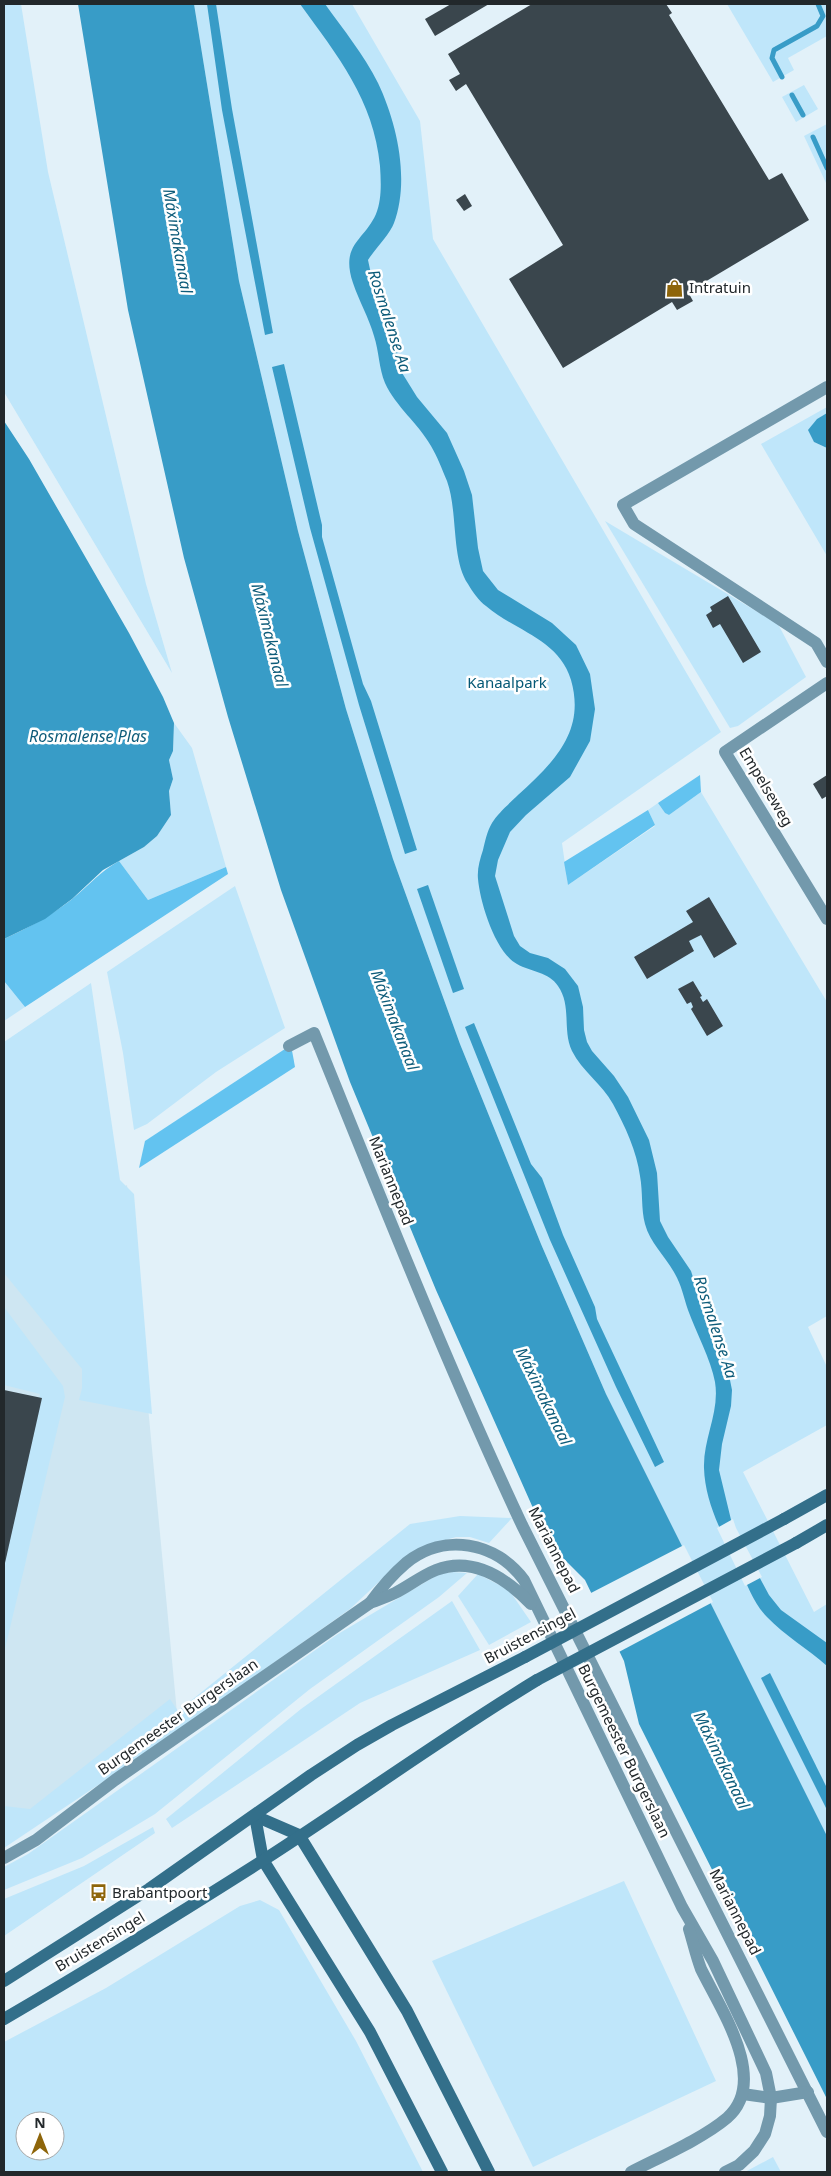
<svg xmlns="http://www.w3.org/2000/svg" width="831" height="2176" font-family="'Noto Sans',sans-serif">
<rect width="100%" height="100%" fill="#e2f1f9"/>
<path fill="#cee6f2" d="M127 1185 177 1713 4 1831V1256L21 1260Z"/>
<g fill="#bfe6fa" fill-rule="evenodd">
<path d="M4 4H21L48 172 146 584 172 673 4 392Z"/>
<path d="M194 4H352L420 121 433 239 721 732 562 843 568 885 655 826 648 810 658 803 665 813 669 815 701 792 827 1002V1316L808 1327 827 1367V1425L743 1472 814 1612 827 1604V1836L606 1394 541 1244 460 1044 393 859 346 709 298 531 239 281Z"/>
<path d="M727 4H827V36L788 58 794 70 773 82Z"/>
<path d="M804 85 818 109 796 122 782 97Z"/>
<path d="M827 124V185L804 136Z"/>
<path d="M827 407V413L817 419 814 442 827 448V556L761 444Z"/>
<path d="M605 521 778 624 806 677 738 726 730 728Z"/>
<path d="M174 723 192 748 226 867 148 900 119 861 144 847 157 836 171 815 169 791 173 779 169 760 173 751Z"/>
<path d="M235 886 285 1028 216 1072 147 1124 134 1130 123 1053 107 972Z"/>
<path d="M4 981 25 1007 4 1021Z"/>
<path d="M91 983 120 1180 134 1194 152 1414 79 1400 82 1388V1369L4 1273V1042Z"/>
<path d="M4 1307 63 1386 65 1397 4 1653V1563L40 1394 4 1385Z"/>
<path d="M460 1516 512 1518 489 1543 470 1537H456L421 1547 397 1565 350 1609 140 1757 4 1848V1806L30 1809 170 1699 178 1711 410 1524Z"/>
<path d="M453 1572 467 1573 439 1597 310 1689 155 1814 82 1858 4 1890V1867L28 1854 338 1634 439 1574Z"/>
<path d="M478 1574 509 1590 531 1622 489 1645 458 1596Z"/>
<path d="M452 1601 480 1650 360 1703 172 1828 166 1819 301 1709Z"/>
<path d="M153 1827 155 1833 4 1936V1899L84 1866Z"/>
<path d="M624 1881 716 2081 533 2167 432 1961Z"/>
<path d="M260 1900 279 1910 356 2041 423 2172H4V2042L106 1988 240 1906ZM25 2121H55V2151H25Z"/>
<path d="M773 2157 781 2172H745Z"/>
</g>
<g fill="#63c3f0">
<path d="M700 775 701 792 669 815 665 813 658 803Z"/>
<path d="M648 810 655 825 568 885 564 862Z"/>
<path d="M119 861 148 900 226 867 228 874 25 1007 4 981V939C28 928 50 916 71 900 88 886 101 871 119 861Z"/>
<path d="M291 1045 295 1067 139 1168 145 1141Z"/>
</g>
<g fill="#389cc7">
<path d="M78 4H194L239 281 298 531 346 709 393 859 460 1044 541 1244 606 1394 827 1836V2099L639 1724 624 1661 585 1580 549 1544 436 1290 350 1082 281 890 228 717 184 558 128 310Z"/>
<path d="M207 4H216L232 109 273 333 265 335 222 110Z"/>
<path d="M300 4H325C343 29 364 55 378 83 397 123 410 180 394 223 390 234 375 249 368 260L371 274 395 334 399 368 417 397 447 433 464 471 472 495 478 548 483 571 498 590 552 623 576 645 590 674 595 709 590 741 570 777 526 815 510 832 498 860 495 876 514 936 520 946 530 953 548 958 565 969 578 986 583 1007 584 1030 587 1042 592 1051 614 1076 628 1097 649 1140 657 1173 660 1221 668 1237 691 1271 700 1299 729 1375 732 1390 731 1406 722 1444 719 1470 733 1528 769 1595 781 1610 827 1643V1666C808 1649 785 1636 767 1617 754 1604 747 1584 739 1567 723 1536 705 1503 704 1468 703 1438 720 1412 715 1382 711 1360 696 1332 688 1310 684 1298 681 1284 675 1274 666 1257 650 1243 645 1224 641 1209 643 1192 640 1176 637 1152 625 1126 613 1104 602 1084 582 1071 572 1051 562 1030 572 1006 558 986 549 972 531 972 517 964 495 952 480 902 478 879 477 869 480 859 483 850 485 842 487 831 492 823 498 813 510 803 518 795 553 763 586 732 571 680 559 639 515 631 486 606 479 601 472 591 468 584 451 559 458 511 447 481 442 469 437 456 431 446 418 423 396 407 385 383 379 369 379 351 374 336 369 318 359 301 353 283 340 244 364 241 376 214 382 199 381 182 380 166 374 100 337 55 300 4Z"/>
<path d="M284 364 322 525V537L363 684 371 701 417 850 405 854 359 705 310 528 272 367Z"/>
<path d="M827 413V448L814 442 808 430 817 419Z"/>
<path d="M4 421 29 459 129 633 163 697 174 723 173 751 169 760 173 779 169 791 171 815 157 836 144 847 103 870 72 899 45 919 4 939Z"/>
<path d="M428 885 464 989 453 993 417 889Z"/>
<path d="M474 1023 531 1164 542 1178 563 1235 595 1307 597 1319 664 1462 655 1467 616 1387 550 1240 465 1027Z"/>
<path d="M770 1673 827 1788V1810L761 1678Z"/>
</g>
<g fill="#e2f1f9">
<path d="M733 1519 736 1528 762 1577 745 1586 717 1528Z"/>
<path d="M684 1545 713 1602 617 1653 589 1594Z"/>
</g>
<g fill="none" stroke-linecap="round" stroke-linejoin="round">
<g stroke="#389cc7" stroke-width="5">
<path d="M782 77 772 58 774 50 817 26 823 16 818 4"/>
<path d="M792 95 803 115"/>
<path d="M813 137 827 168"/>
</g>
</g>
<g fill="#3a464d">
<path d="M451 4H489L435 36 425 19Z"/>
<path d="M532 4H666L672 13 669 15 769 180 782 173 809 220 688 292 693 301 677 310 672 302 563 368 509 279 563 245 466 84 456 91 449 80 460 74 448 54Z"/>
<path d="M465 194 472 206 464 211 456 200Z"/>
<path d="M728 596 761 652 743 663 720 624 713 628 706 615 712 611 710 607Z"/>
<path d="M827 775V796L822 799 813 784Z"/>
<path d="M709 897 737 944 714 958 701 935 689 941 694 951 647 979 634 957 693 922 686 911Z"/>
<path d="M693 981 702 996 700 997 703 1002 707 999 723 1026 707 1036 691 1009 693 1007 691 1002 687 1004 678 989Z"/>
<path d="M4 1390 42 1398 5 1563H4Z"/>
</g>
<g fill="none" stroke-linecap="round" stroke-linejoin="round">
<g stroke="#7399ac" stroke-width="12">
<path d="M827 387 623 505 634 524 816 643 827 662"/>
<path d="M827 683 725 752 827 919"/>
<path d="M289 1046 314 1033C381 1198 446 1363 522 1525L827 2132"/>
<path d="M370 1603C381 1588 392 1575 406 1563 444 1532 496 1542 524 1580L682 1907 713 1961 766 2073 771 2098 770 2116 765 2134 754 2151 739 2165 725 2172"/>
<path d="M4 1858 36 1840 115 1780 370 1603C378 1600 387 1597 395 1593 409 1586 421 1576 436 1570 473 1556 506 1578 531 1604"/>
<path d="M743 2094 771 2098 808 2092"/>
<path d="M631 2172C660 2157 702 2139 727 2118 770 2081 720 2008 701 1969 696 1956 693 1942 689 1929"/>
</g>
<g stroke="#336f8a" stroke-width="12">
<path d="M784 1519 827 1495"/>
<path d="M796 1543 827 1525"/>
<path d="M255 1816 299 1835 407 2011 489 2172"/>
<path d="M255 1816 263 1860 370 2032 442 2172"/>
<path d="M4 1981 149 1889 311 1775 357 1745 392 1725 525 1657"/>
<path d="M4 2019C91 1968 177 1915 262 1861 354 1802 443 1737 537 1680"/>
</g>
<g stroke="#336f8a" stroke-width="12">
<path d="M525 1657 784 1519"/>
<path d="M537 1680 796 1543"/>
</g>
</g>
<defs>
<symbol id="shop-bare" viewBox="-9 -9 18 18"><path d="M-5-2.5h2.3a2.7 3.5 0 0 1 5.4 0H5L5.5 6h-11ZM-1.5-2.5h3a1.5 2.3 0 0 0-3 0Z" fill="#8e650a" stroke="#fff" stroke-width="2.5" paint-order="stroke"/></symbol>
<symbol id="bus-bare" viewBox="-9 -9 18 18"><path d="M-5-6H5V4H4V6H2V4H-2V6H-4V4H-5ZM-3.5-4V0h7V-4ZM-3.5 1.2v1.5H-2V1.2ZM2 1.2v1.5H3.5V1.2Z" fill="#8e650a" stroke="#fff" stroke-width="2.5" paint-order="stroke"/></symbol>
</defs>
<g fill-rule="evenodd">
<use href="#shop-bare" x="662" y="276" width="25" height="25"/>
<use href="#bus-bare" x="86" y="1880" width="25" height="25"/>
</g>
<g text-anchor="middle" stroke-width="5" stroke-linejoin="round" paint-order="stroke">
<g font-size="15" fill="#22282b" stroke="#fff" text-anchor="start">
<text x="689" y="293">Intratuin</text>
<text x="112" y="1898">Brabantpoort</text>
</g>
<g font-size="15" fill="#045875" stroke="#fff">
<text x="507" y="688">Kanaalpark</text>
</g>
<g font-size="15" fill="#22282b" stroke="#fff">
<text transform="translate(766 787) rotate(59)" y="5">Empelseweg</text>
<text transform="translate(391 1181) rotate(68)" y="5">Mariannepad</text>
<text transform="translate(554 1550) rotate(63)" y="5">Mariannepad</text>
<text transform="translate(530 1636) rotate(-28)" y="5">Bruistensingel</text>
<text transform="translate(178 1717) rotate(-35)" y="5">Burgemeester Burgerslaan</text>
<text transform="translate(624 1751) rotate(64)" y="5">Burgemeester Burgerslaan</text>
<text transform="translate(735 1912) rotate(63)" y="5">Mariannepad</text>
<text transform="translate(100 1942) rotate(-31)" y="5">Bruistensingel</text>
</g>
<g font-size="16" font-style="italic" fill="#0e5c7a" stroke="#fff">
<text transform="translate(178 241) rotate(80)" y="6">Máximakanaal</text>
<text transform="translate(390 321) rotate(72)" y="6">Rosmalense Aa</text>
<text transform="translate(270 635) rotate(76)" y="6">Máximakanaal</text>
<text x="88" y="742">Rosmalense Plas</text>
<text transform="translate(395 1020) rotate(69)" y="6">Máximakanaal</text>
<text transform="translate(716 1327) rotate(72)" y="6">Rosmalense Aa</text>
<text transform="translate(544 1396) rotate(64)" y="6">Máximakanaal</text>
<text transform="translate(722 1760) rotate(64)" y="6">Máximakanaal</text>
</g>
</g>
<rect width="831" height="2176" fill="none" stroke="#22282b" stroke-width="10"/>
<g transform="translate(40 2136)"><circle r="24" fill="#ffffff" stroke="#a7a9aa"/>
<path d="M0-4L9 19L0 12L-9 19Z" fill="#8e650a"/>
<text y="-8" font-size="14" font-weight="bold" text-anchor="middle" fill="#22282b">N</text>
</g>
</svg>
